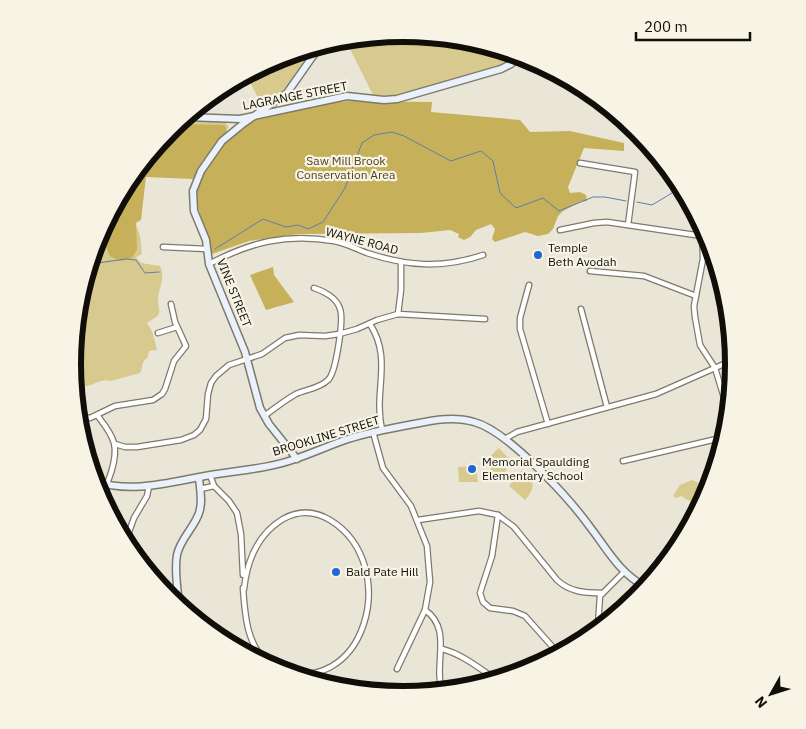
<svg xmlns="http://www.w3.org/2000/svg" width="806" height="729" font-family="'IBM Plex Sans',sans-serif">
<rect width="100%" height="100%" fill="#eae6d7"/>
<g fill="#d8c98e">
<path d="M403 34 468 40 516 55 507 62 493 68 405 94 392 96 373 95 345 39Z"/>
<path d="M314 48 287 87 262 105 246 75 277 59Z"/>
<path d="M181 121 225 122 229 127 211 149 194 176 142 174 144 191 141 221 135 222 140 236 142 254 136 257 141 263 160 266C166 279 158 288 158 301 158 305 160 310 159 313 158 318 150 320 147 323L152 331 157 350 149 351 148 357C140 363 144 366 140 373L111 381C102 378 96 384 87 386 83 387 78 387 74 386L72 364 79 300 98 238 128 181 169 130Z"/>
<path d="M499 448 512 462 502 476 491 470C486 459 491 455 499 448Z"/>
<path d="M476 466 478 482H459L458 467Z"/>
<path d="M522 470C535 481 536 487 525 500L509 486Z"/>
<path d="M713 478C710 487 708 499 699 504 693 501 687 501 682 496L675 498 673 496 680 485 692 480 699 483Z"/>
</g>
<g fill="#c6b05a">
<path d="M348 101 432 102 431 112 520 120 530 132 570 131 624 143V151L584 148 568 187 570 193 580 192 586 195 587 201 580 202 563 211 558 216 553 229 548 234 538 236 525 232 495 242 492 239 495 229 491 224 476 230 470 237 464 240 458 237 459 234 450 230 421 233 298 234 249 241 212 254 197 204 196 188 209 164 237 125 309 105Z"/>
<path d="M178 124 225 125 227 132 206 156 193 179 146 177 141 219 136 223 137 249 132 258 120 261 110 256 106 247 104 225 128 181 169 130Z"/>
<path d="M273 267 274 275 294 302 266 310 250 275Z"/>
</g>
<g fill="none" stroke-linecap="round" stroke-linejoin="round">
<g stroke="#5f7dab" stroke-width="1">
<path d="M637 202 652 205 672 193 679 183"/>
<path d="M215 249 263 219 286 227 298 225 308 229 323 222 345 188 362 143 374 135 392 132 404 136 451 161 481 151 493 161 500 193 516 208 543 198 559 211 593 197H605L626 201"/>
<path d="M90 264 126 259 136 260 145 273 159 272"/>
</g>
<defs>
<g id="street">
<path d="M580 163 635 172 628 225"/>
<path d="M702 226 703 259 694 306 695 317 700 345 715 368 729 414"/>
<path d="M560 230 594 223 607 222 702 236"/>
<path d="M163 247 207 249"/>
<path d="M209 264C251 242 286 233 334 241 346 243 356 249 367 253 407 266 442 269 483 255"/>
<path d="M590 271 644 276 696 296"/>
<path d="M529 285 520 318V329L548 424"/>
<path d="M581 309 607 407"/>
<path d="M398 314 401 290V262"/>
<path d="M370 324C393 360 373 390 382 430"/>
<path d="M158 333 177 327"/>
<path d="M97 415C103 423 111 432 114 443 118 458 108 484 101 497"/>
<path d="M77 416 90 418 115 406 153 400 162 394 165 389 174 361 186 346 175 322 171 304"/>
<path d="M264 416C274 409 285 400 296 394 306 389 319 389 328 380 336 373 344 319 340 309 337 298 324 291 314 288"/>
<path d="M373 432 383 468 411 506 427 546 430 582 425 610C453 629 433 665 442 691"/>
<path d="M505 439 517 432 656 394 733 360"/>
<path d="M115 444 125 447H137L181 440 194 435 200 430 206 419 208 394 211 383 216 376 229 365 262 354 285 338 299 335 325 336 339 334 357 329 377 320 398 314 485 319"/>
<path d="M623 461 725 437"/>
<path d="M210 475 214 486 229 501 237 513 241 534 243 575"/>
<path d="M200 489 214 486"/>
<path d="M498 515 492 556 480 593 483 602 490 608 513 611 525 616 559 654"/>
<path d="M418 520 479 511 498 515 514 527 557 580C570 592 584 593 602 593"/>
<path d="M125 543 134 518 147 496 149 486"/>
<path d="M243 588C245 617 247 646 270 666"/>
<path d="M244 589C247 561 258 534 283 519 299 510 315 511 330 520 403 564 366 705 272 668"/>
<path d="M593 634 598 624 600 596 624 572"/>
<path d="M442 649C462 654 479 668 497 680"/>
<path d="M397 669 425 610"/>
</g>
<g id="secondary">
<path d="M186 117 240 119 347 96 384 100 397 99 501 69 511 64 520 56"/>
<path d="M297 459 269 424 260 408 245 352 209 264 206 240 194 211 193 191 201 171 222 141 244 123 287 93 320 46"/>
<path d="M94 481C135 495 176 480 217 474 243 470 270 468 295 459 313 453 330 445 348 439 370 432 392 428 414 424 434 420 454 416 474 422 508 431 569 498 590 527 607 549 620 574 646 587"/>
<path d="M179 606C178 590 174 571 177 555 180 539 194 528 199 513 203 502 200 489 199 478"/>
</g>
</defs>
<use href="#street" stroke="#7d7a6c" stroke-width="7"/>
<use href="#secondary" stroke="#7d7a6c" stroke-width="9"/>
<use href="#street" stroke="#fff" stroke-width="4.5"/>
<use href="#secondary" stroke="#eaf1fb" stroke-width="6"/>
</g>
<g fill="#2067d2" stroke="#f7f3e5" stroke-width="2">
<circle cx="538" cy="255" r="5"/>
<circle cx="472" cy="469" r="5"/>
<circle cx="336" cy="572" r="5"/>
</g>
<g text-anchor="middle" stroke-width="4.5" stroke-linejoin="round" paint-order="stroke">
<g font-size="12" fill="#0f0e09" stroke="#f7f3e5">
<text transform="translate(295 96) rotate(-11)" y="4">LAGRANGE STREET</text>
<text transform="translate(362 241) rotate(15)" y="4">WAYNE ROAD</text>
<text transform="translate(234 293) rotate(68)" y="4">VINE STREET</text>
<text transform="translate(326 436) rotate(-17)" y="4">BROOKLINE STREET</text>
</g>
<g font-size="12" fill="#4c431d" stroke="#f7f3e5">
<text x="346" y="165">Saw Mill Brook<tspan x="346" dy="14">Conservation Area</tspan></text>
</g>
<g font-size="12" fill="#0f0e09" stroke="#f7f3e5" text-anchor="start">
<text x="548" y="252">Temple<tspan x="548" dy="14">Beth Avodah</tspan></text>
<text x="482" y="466">Memorial Spaulding<tspan x="482" dy="14">Elementary School</tspan></text>
<text x="346" y="576">Bald Pate Hill</text>
</g>
</g>
<path d="M0 0H806V729H0ZM81 364a322 322 0 1 1 644 0a322 322 0 1 1-644 0Z" fill="#f7f3e5" fill-rule="evenodd"/>
<path fill="none" stroke="#0f0e09" stroke-width="6" d="M81 364a322 322 0 1 1 644 0a322 322 0 1 1-644 0Z"/>
<g transform="translate(771 694) rotate(231)" stroke="#f7f3e5" stroke-width="4" paint-order="stroke">
<path d="M0-4L9 19L0 12L-9 19Z" fill="#0f0e09"/>
<text y="-8" font-size="14" font-weight="bold" text-anchor="middle" fill="#0f0e09">N</text>
</g>
<path d="M636 32v8h114v-8" fill="none" stroke="#0f0e09" stroke-width="2.5"/>
<text x="644" y="32" font-size="15" fill="#0f0e09" stroke="#f7f3e5" stroke-width="4" paint-order="stroke">200 m</text>
</svg>
